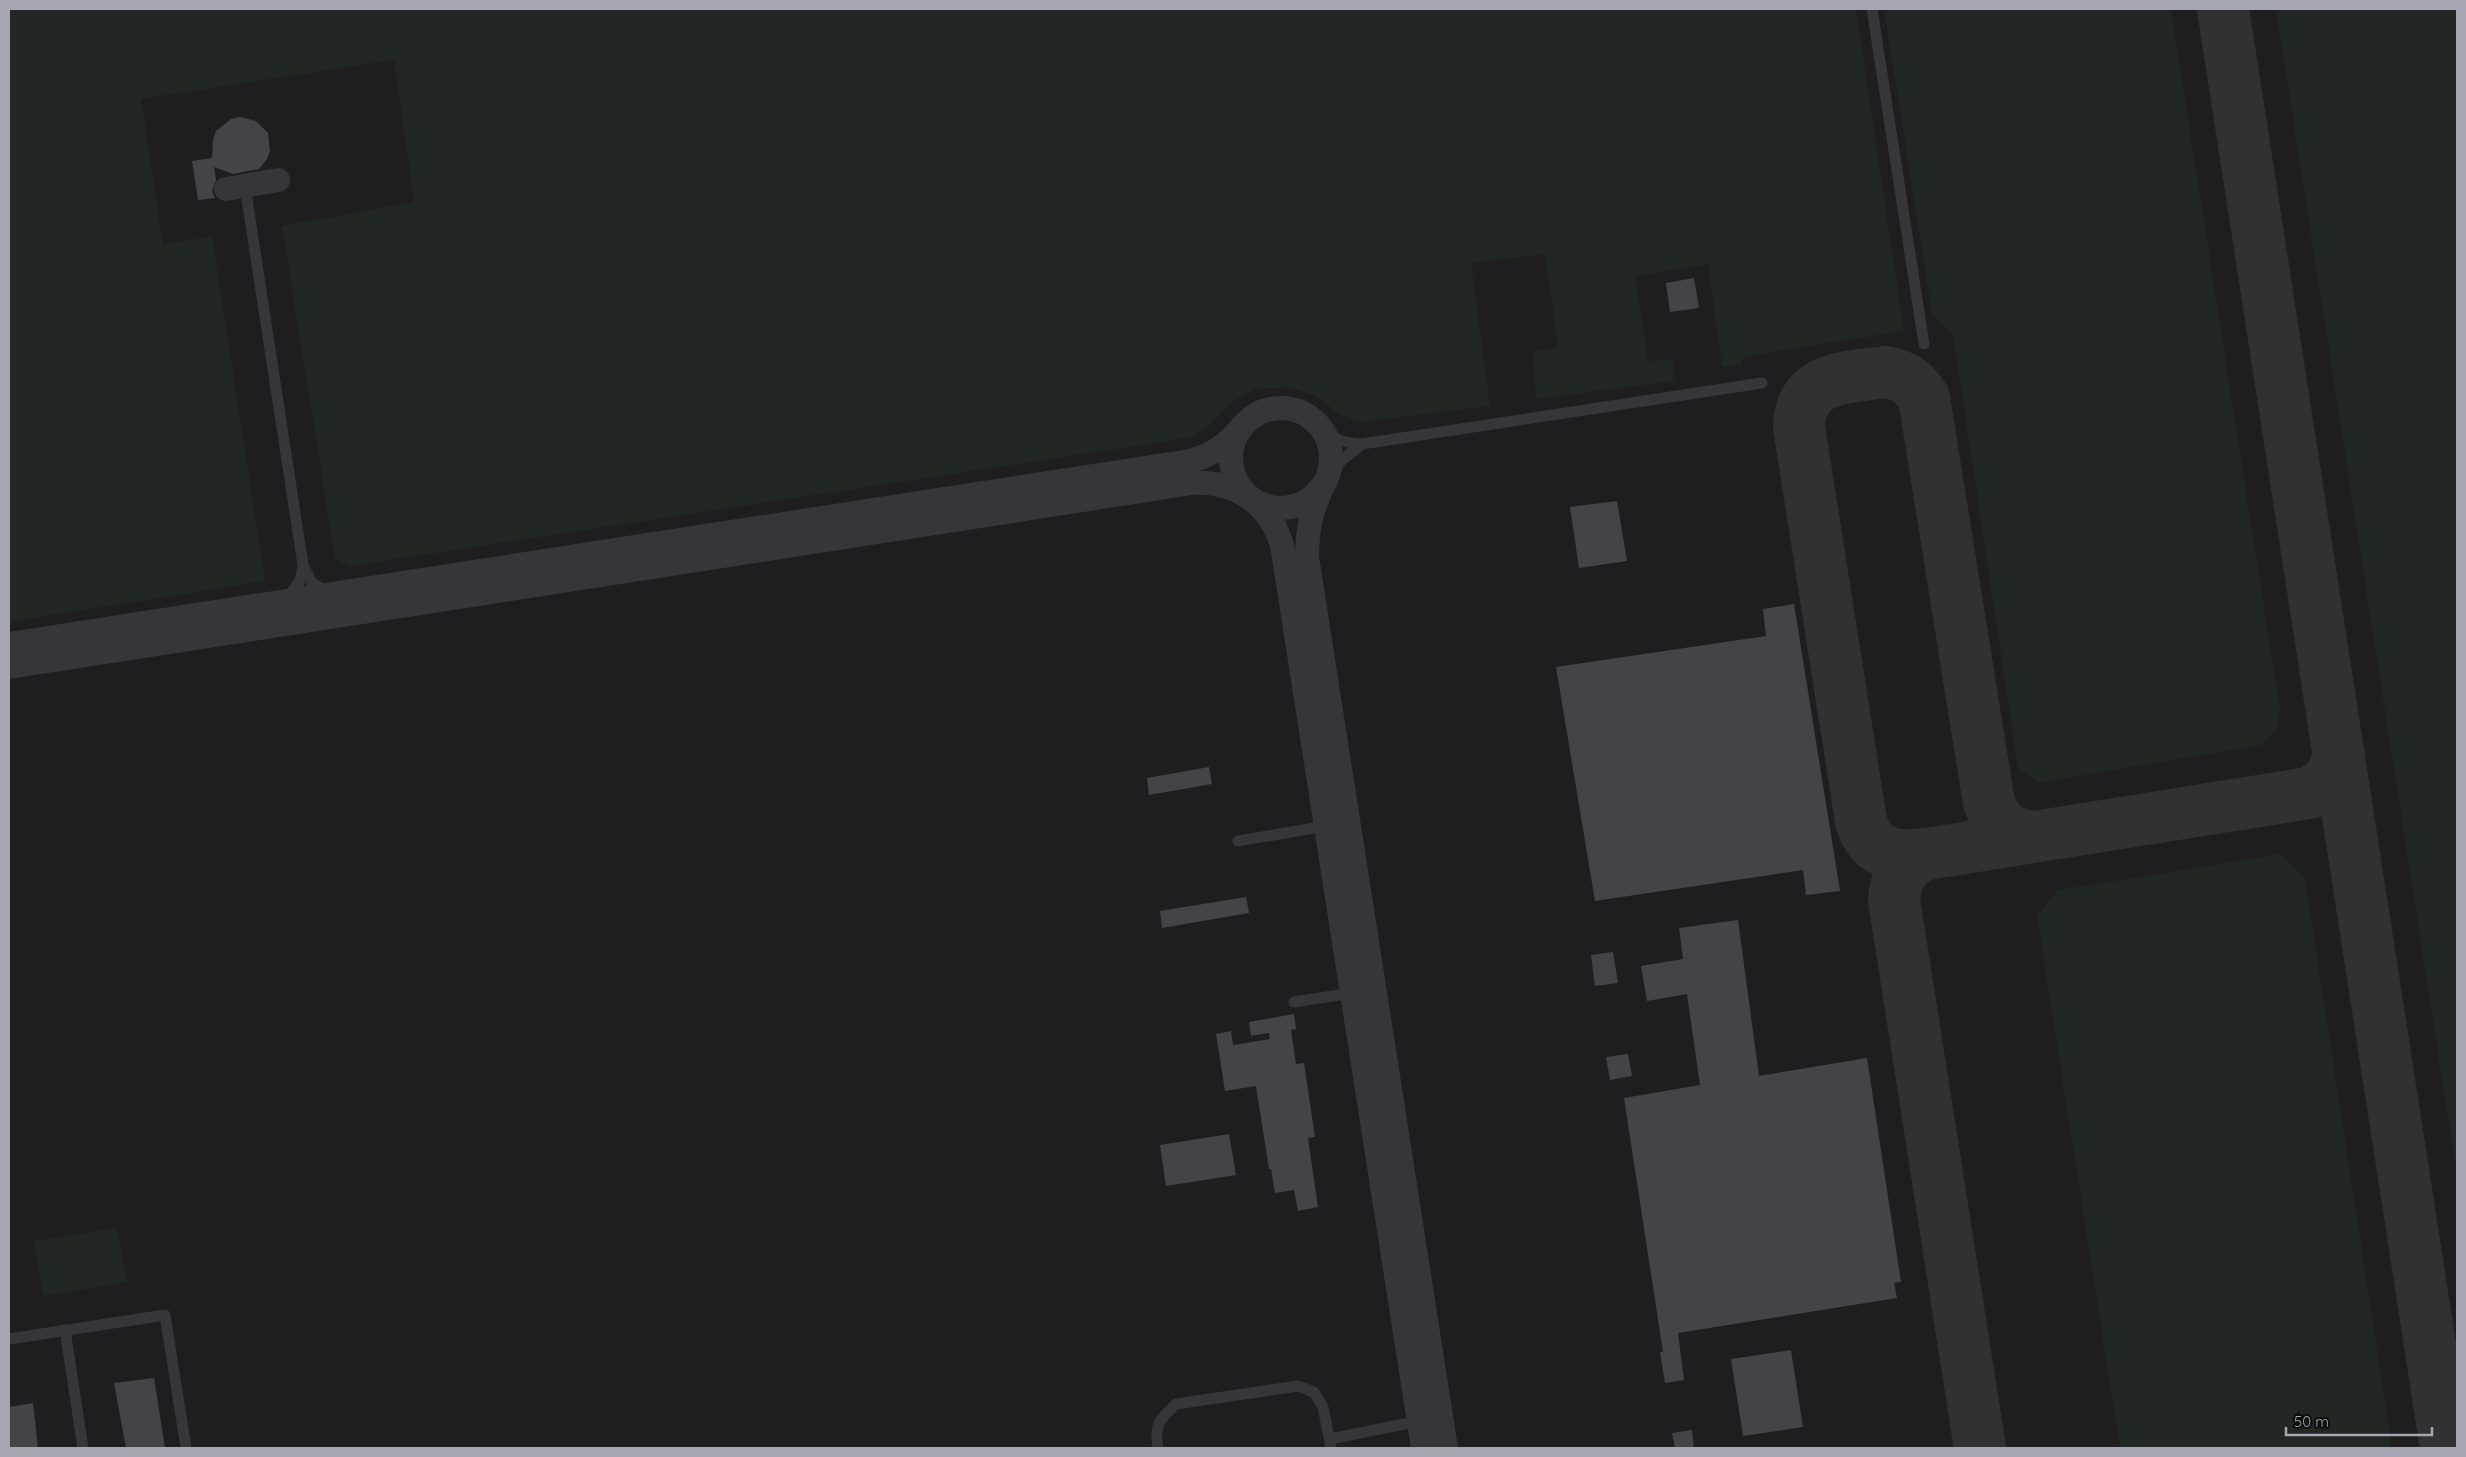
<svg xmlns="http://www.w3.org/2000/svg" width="2466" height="1457" font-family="Quicksand,sans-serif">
<rect width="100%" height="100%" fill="#121213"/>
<rect fill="#1e1e20" x="9" y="9" width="2448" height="1439"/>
<g fill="#212723">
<path d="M9 9H1856L1904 331 1743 357 1741 365 1722 367 1708 264 1635 276 1648 361 1673 359V381L1536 399 1533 352 1558 347 1545 254 1471 263 1490 406 1362 422 1339 414 1316 396 1290 387 1255 389 1229 404 1205 429 1188 438 350 566 335 558 282 226 414 202 394 60 141 99 163 244 212 237 265 581 9 622Z"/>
<path d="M1884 9H2171L2280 710 2277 730 2261 745 2039 783 2018 769 1953 334 1932 314Z"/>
<path d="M2276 9H2457V1175Z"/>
<path d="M2281 854 2305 878 2392 1448H2120L2037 916 2058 890Z"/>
<path d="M117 1228 127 1282 43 1296 34 1241Z"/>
</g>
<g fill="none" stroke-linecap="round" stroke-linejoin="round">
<g stroke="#313134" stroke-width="52">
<path d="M2223 9 2446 1448"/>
<path d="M2033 837C2011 835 1997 824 1989 803L1924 398C1914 382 1903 375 1886 372 1846 378 1801 375 1799 427L1861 821C1871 855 1895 858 1927 854L2309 793C2326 785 2335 773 2339 755"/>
<path d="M1927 854C1905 861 1895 878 1894 900L1980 1448"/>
</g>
</g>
<g fill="#444448">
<path d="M240 117 256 121 268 133 270 151 267 159 259 169 233 174 214 167 216 180 212 191 215 198 198 200 192 161 212 158 213 140 216 131 231 119Z"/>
<path d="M1694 278 1699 308 1670 312 1666 283Z"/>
<path d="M1617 501 1627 561 1579 568 1570 507Z"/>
<path d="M1794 604 1840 891 1806 895 1803 870 1595 901 1556 667 1766 636 1763 609Z"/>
<path d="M1209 767 1212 784 1149 795 1147 778Z"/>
<path d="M1246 897 1249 913 1162 928 1160 911Z"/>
<path d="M1738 920 1759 1076 1867 1058 1901 1282 1894 1283 1897 1298 1678 1333 1684 1380 1665 1383 1660 1352H1663L1624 1098 1700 1085 1687 994 1647 1001 1641 966 1683 959 1679 928Z"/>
<path d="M1613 952 1618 983 1595 986 1591 955Z"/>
<path d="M1294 1014 1296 1029 1291 1030 1296 1064 1304 1063 1315 1137 1308 1138 1318 1207 1298 1211 1294 1190 1275 1193 1271 1169H1269L1256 1086 1225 1091 1216 1034 1231 1031 1233 1045 1270 1039 1269 1033 1251 1036 1249 1022Z"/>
<path d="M1628 1054 1632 1076 1610 1080 1606 1057Z"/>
<path d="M1229 1134 1236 1175 1166 1186 1160 1145Z"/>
<path d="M1791 1350 1803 1427 1743 1436 1731 1359Z"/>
<path d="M154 1378 165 1448H126L114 1383Z"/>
<path d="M33 1403 38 1448H9V1407Z"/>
<path d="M1692 1430 1694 1448H1675L1672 1433Z"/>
</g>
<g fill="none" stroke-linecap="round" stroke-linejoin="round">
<g stroke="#35353a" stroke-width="11">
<path d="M1872 9 1924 344"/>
<path d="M245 186 303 565 312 583 326 591"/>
<path d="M1316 422C1329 437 1343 444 1362 444L1762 383"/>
<path d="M1325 482 1341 461 1362 444"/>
<path d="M287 598 300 581 303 567"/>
<path d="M1238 841 1327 826"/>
<path d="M1294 1002 1352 993"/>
<path d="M65 1330 83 1448"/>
<path d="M9 1339 165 1315 186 1448"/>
<path d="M1330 1439 1419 1421"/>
<path d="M1158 1448C1154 1425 1159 1420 1176 1404L1298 1386 1314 1392 1323 1407 1331 1448"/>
</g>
<g stroke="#35353a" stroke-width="24">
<path d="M226 189 278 180"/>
<circle cx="1281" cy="458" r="50"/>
<path d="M1325 482C1312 507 1307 529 1307 557L1446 1448"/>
<path d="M9 644 1190 461C1212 455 1227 445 1241 428"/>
<path d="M9 667 1192 483C1236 481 1269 503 1282 545L1423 1448"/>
</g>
</g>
<rect width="2466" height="1457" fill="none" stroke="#a5a6b2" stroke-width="20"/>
<path d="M2286 1427v8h146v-8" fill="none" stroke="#a5a6b2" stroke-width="2.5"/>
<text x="2294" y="1427" font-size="15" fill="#a5a6b2" stroke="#0d0d0e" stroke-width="4" paint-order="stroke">50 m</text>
</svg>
